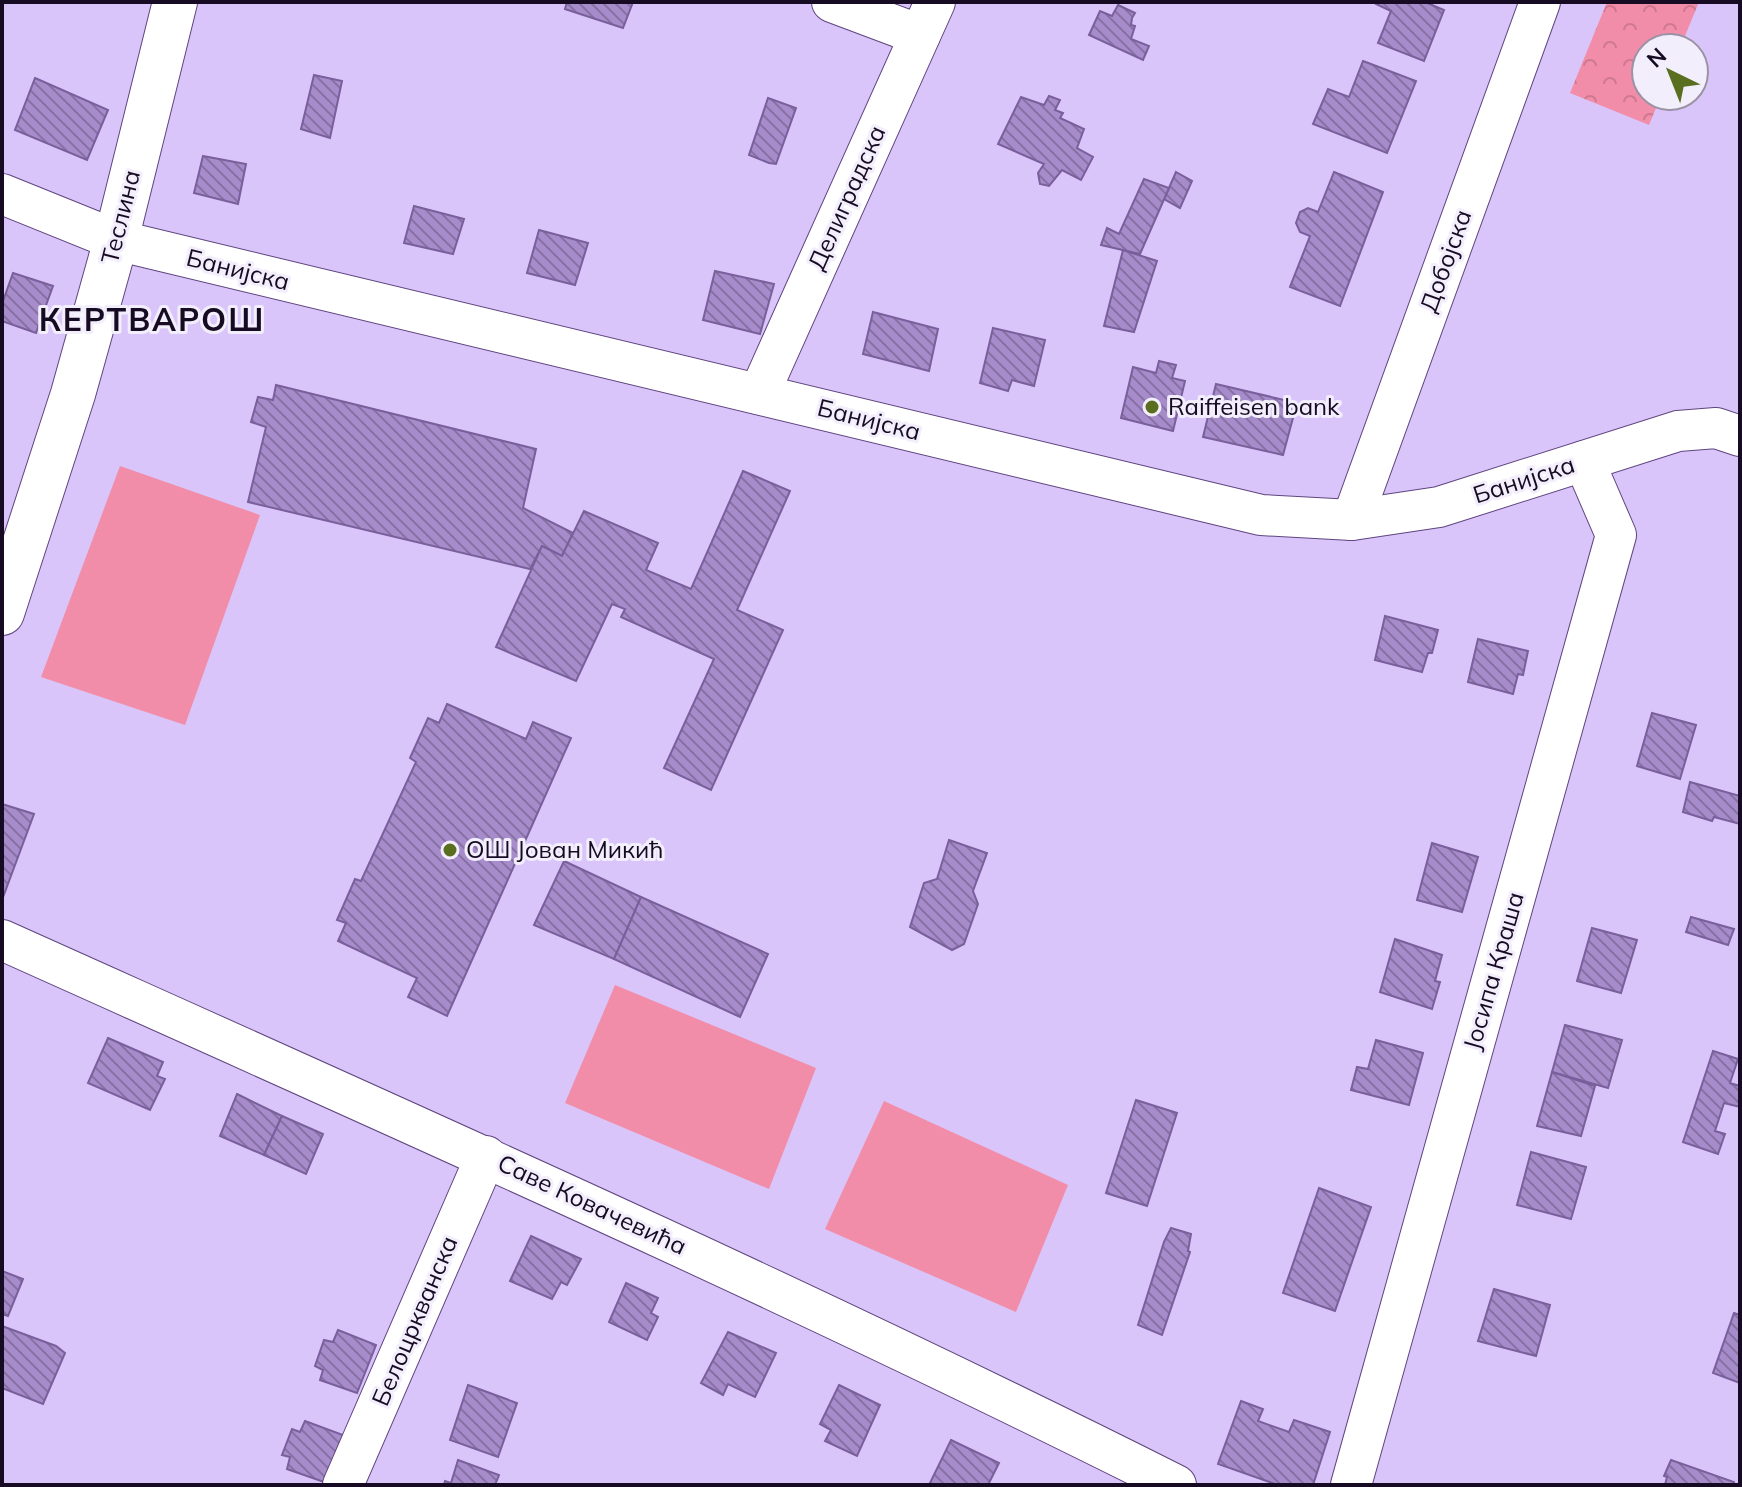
<svg xmlns="http://www.w3.org/2000/svg" width="1742" height="1487" font-family="Mulish,sans-serif">
<defs>
<pattern id="park-crowns" width="20" height="18" patternUnits="userSpaceOnUse" patternTransform="scale(2)"><rect width="20" height="18" fill="#f18da8"/><path d="M2 6a3 3 0 1 1 6 0M12 15a3 3 0 1 1 6 0" fill="none" stroke="#ce7890"/></pattern>
<pattern id="building-back-hatch" width="6" height="6" patternUnits="userSpaceOnUse" patternTransform="scale(2)"><rect width="6" height="6" fill="#a78ccb"/><path d="M-1 5l2 2M0 0l6 6M5-1l2 2" fill="none" stroke="#8771a4"/></pattern>
</defs>
<rect width="100%" height="100%" fill="#dac5fa"/>
<g fill="#f18da8">
<path d="M120 466 260 515 185 725 41 677Z"/>
<path d="M615 985 816 1068 769 1189 565 1103Z"/>
<path d="M884 1101 1068 1185 1016 1312 825 1229Z"/>
</g>
<path fill="url(#park-crowns)" d="M1607 2H1699L1680 48H1646V96H1661L1649 125 1570 93Z"/>
<g fill="url(#building-back-hatch)" stroke="#795f9b" stroke-width="2">
<path d="M567 2H633L623 28 565 9Z"/>
<path d="M1377 2H1425L1444 10 1424 61 1378 43 1391 11 1376 4Z"/>
<path d="M1118 5 1135 13 1132 18 1131 25 1135 26 1131 39 1149 46 1143 60 1089 35 1100 11 1112 16Z"/>
<path d="M1363 61 1416 81 1387 153 1313 124 1328 89 1349 97Z"/>
<path d="M314 75 342 81 330 138 301 129Z"/>
<path d="M35 78 108 110 87 160 15 130Z"/>
<path d="M1049 96 1060 100 1055 110 1063 113 1060 118 1084 129 1077 148 1093 157 1081 180 1062 170 1049 186 1040 184 1038 173 1044 164 998 144 1021 97 1044 105Z"/>
<path d="M768 98 796 108 776 164 769 163 749 155Z"/>
<path d="M203 156 246 164 238 204 194 193Z"/>
<path d="M1176 172 1192 181 1180 208 1164 199Z"/>
<path d="M1334 172 1383 192 1340 306 1290 287 1310 236 1300 232 1296 223 1300 212 1308 208 1318 212Z"/>
<path d="M1144 179 1169 188 1140 254 1101 245 1107 228 1119 234Z"/>
<path d="M414 206 464 219 453 254 404 243Z"/>
<path d="M539 230 588 243 575 285 527 273Z"/>
<path d="M1123 250 1157 261 1134 332 1104 326Z"/>
<path d="M715 271 774 284 760 334 703 320Z"/>
<path d="M13 273 53 286 36 333 2 321V304Z"/>
<path d="M873 312 938 329 929 371 863 354Z"/>
<path d="M993 328 1045 340 1034 386 1012 380 1008 391 980 383Z"/>
<path d="M1159 361 1176 365 1172 378 1185 381 1173 431 1121 418 1133 367 1156 373Z"/>
<path d="M1216 384 1297 403 1283 455 1203 437Z"/>
<path d="M276 385 536 449 523 508 573 533 562 556 542 546 530 569 248 502 266 427 251 422 258 397 273 400Z"/>
<path d="M743 471 790 491 737 610 783 630 711 790 664 768 714 659 621 617 625 609 612 604 576 681 496 647 542 546 562 556 584 511 658 543 646 570 691 589Z"/>
<path d="M1385 616 1438 630 1432 653H1428L1422 672 1375 660Z"/>
<path d="M1478 639 1528 651 1523 675 1518 674 1513 694 1468 682Z"/>
<path d="M447 704 526 739 533 722 571 738 447 1016 408 997 417 978 338 941 346 923 337 920 355 879 361 881 416 762 410 758 428 718 439 723Z"/>
<path d="M1652 713 1696 725 1680 779 1637 766Z"/>
<path d="M1690 782 1740 796V824L1714 817 1712 821 1683 812Z"/>
<path d="M2 804 34 814 2 900Z"/>
<path d="M949 840 987 853 973 891 978 904 964 944 952 950 910 927 924 883 937 879Z"/>
<path d="M1432 843 1478 857 1462 912 1417 900Z"/>
<path d="M564 861 641 897 614 959 534 925Z"/>
<path d="M641 897 768 954 740 1017 614 959Z"/>
<path d="M1691 917 1734 929 1728 945 1686 932Z"/>
<path d="M1592 928 1637 940 1621 993 1577 981Z"/>
<path d="M1395 939 1442 955 1435 981 1440 982 1432 1009 1380 992Z"/>
<path d="M1565 1025 1622 1040 1608 1088 1552 1072Z"/>
<path d="M108 1038 163 1062 157 1076 165 1079 150 1110 88 1083Z"/>
<path d="M1376 1040 1423 1053 1409 1105 1351 1090 1357 1067 1368 1069Z"/>
<path d="M1713 1051 1738 1059 1730 1083 1740 1086V1107L1724 1103 1715 1131 1725 1134 1718 1154 1683 1142Z"/>
<path d="M1552 1072 1595 1086 1581 1136 1537 1126Z"/>
<path d="M237 1094 282 1116 264 1155 220 1136Z"/>
<path d="M1136 1100 1177 1113 1147 1206 1106 1193Z"/>
<path d="M282 1116 323 1134 306 1174 264 1155Z"/>
<path d="M1531 1152 1586 1167 1571 1219 1517 1205Z"/>
<path d="M1319 1188 1371 1207 1335 1311 1283 1293Z"/>
<path d="M1171 1228 1191 1234 1188 1251 1190 1252 1162 1335 1138 1325 1164 1242Z"/>
<path d="M531 1236 581 1259 567 1285 561 1282 552 1299 510 1281Z"/>
<path d="M2 1271 23 1279 8 1316 2 1314Z"/>
<path d="M626 1283 658 1298 651 1313 658 1317 647 1340 609 1322Z"/>
<path d="M1494 1289 1550 1305 1536 1356 1478 1341Z"/>
<path d="M1734 1313 1740 1315V1383L1713 1373Z"/>
<path d="M2 1326 56 1346 65 1353 43 1404 2 1388Z"/>
<path d="M338 1330 376 1345 357 1393 320 1380 323 1370 315 1366 324 1340 333 1342Z"/>
<path d="M728 1332 776 1353 755 1397 728 1384 723 1395 701 1383Z"/>
<path d="M468 1385 517 1403 498 1457 450 1440Z"/>
<path d="M839 1385 880 1405 857 1456 825 1441 831 1430 820 1424Z"/>
<path d="M1241 1401 1263 1409 1258 1421 1289 1432 1294 1420 1330 1432 1313 1485H1278L1218 1464Z"/>
<path d="M305 1421 343 1435 324 1482 287 1469 290 1457 282 1455 292 1429 300 1432Z"/>
<path d="M951 1440 999 1463 988 1485H929Z"/>
<path d="M458 1460 499 1475 495 1485H444L445 1481 451 1483Z"/>
<path d="M1671 1460 1734 1482 1733 1485H1665L1667 1477 1664 1476Z"/>
</g>
<g fill="none" stroke-linecap="round" stroke-linejoin="round">
<defs>
<g id="minor">
<path d="M832 2 920 35"/>
<path d="M2 194 116 240 1261 515 1352 520 1439 507 1678 431 1716 428 1740 436"/>
<path d="M759 394 935 2"/>
<path d="M1352 520 1540 2"/>
<path d="M2 940C396 1117 790 1291 1176 1485"/>
<path d="M343 1485 486 1156"/>
<path d="M1351 1485 1616 535 1584 461"/>
</g>
<path id="tertiary" d="M2 613 73 394 116 240 175 2"/>
</defs>
<use href="#minor" stroke="#5f457f" stroke-width="42"/>
<use href="#tertiary" stroke="#5f457f" stroke-width="46"/>
<use href="#minor" stroke="#fff" stroke-width="40"/>
<use href="#tertiary" stroke="#fff" stroke-width="44"/>
</g>
<g fill="#596f1f" stroke="#f3eefc" stroke-width="3">
<circle cx="1152" cy="407" r="8"/>
<circle cx="450" cy="850" r="8"/>
</g>
<g text-anchor="middle" stroke-width="6" stroke-linejoin="round" paint-order="stroke">
<g font-size="24" fill="#160b22" stroke="#f3eefc">
<text transform="translate(847 198) rotate(-66)" y="8">Делиградска</text>
<text transform="translate(121 217) rotate(-76)" y="8">Теслина</text>
<text transform="translate(1446 261) rotate(-70)" y="8">Добојска</text>
<text transform="translate(238 270) rotate(14)" y="8">Банијска</text>
<text transform="translate(869 420) rotate(14)" y="8">Банијска</text>
<text transform="translate(1524 480) rotate(-18)" y="8">Банијска</text>
<text transform="translate(1494 971) rotate(-74)" y="8">Јосипа Краша</text>
<text transform="translate(592 1205) rotate(25)" y="8">Саве Ковачевића</text>
<text transform="translate(415 1321) rotate(-67)" y="8">Белоцркванска</text>
</g>
<g font-size="24" fill="#160b22" stroke="#f3eefc" text-anchor="start">
<text x="1168" y="415">Raiffeisen bank</text>
<text x="466" y="858">ОШ Јован Микић</text>
</g>
<g font-size="32" font-weight="bold" letter-spacing="2" fill="#160b22" stroke="#f3eefc">
<text x="152" y="331">КЕРТВАРОШ</text>
</g>
</g>
<rect width="1742" height="1487" fill="none" stroke="#160b22" stroke-width="8"/>
<g transform="translate(1670 72) rotate(317)"><circle r="38" fill="#f3eefc" stroke="#9b93a5" stroke-width="2"/>
<path d="M0-6L14 30L0 20L-14 30Z" fill="#596f1f"/>
<text y="-12" font-size="22" font-weight="bold" text-anchor="middle" fill="#160b22">N</text>
</g>
</svg>
